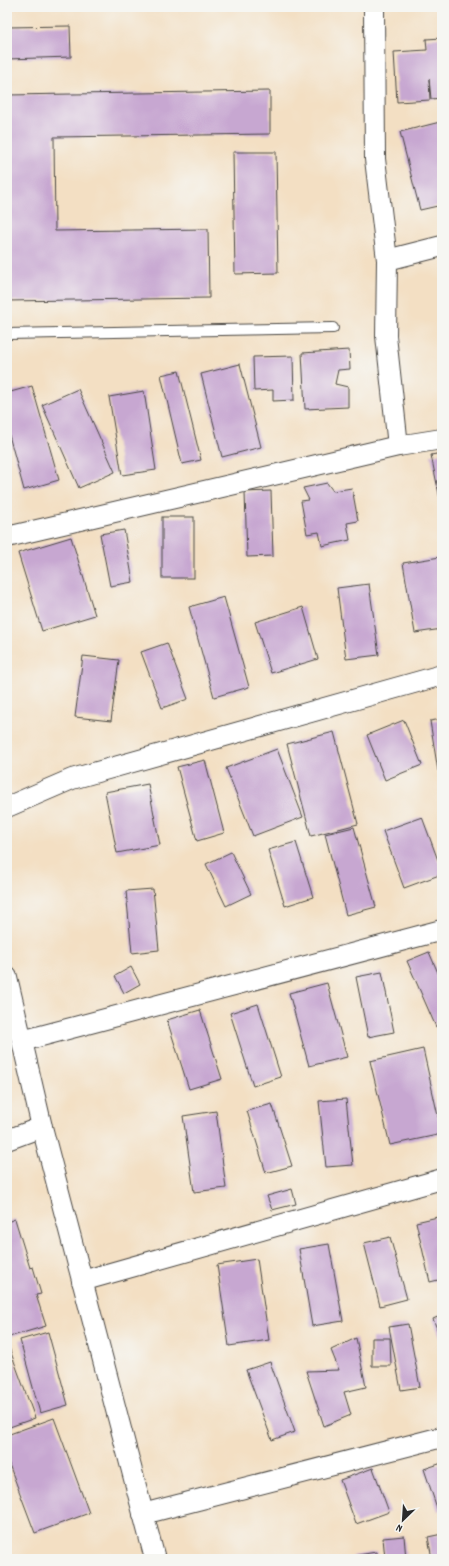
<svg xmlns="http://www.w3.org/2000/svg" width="449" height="1566" font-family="Dekko,sans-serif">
<rect width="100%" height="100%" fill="#f6f6f2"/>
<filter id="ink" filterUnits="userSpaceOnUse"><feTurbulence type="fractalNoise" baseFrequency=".025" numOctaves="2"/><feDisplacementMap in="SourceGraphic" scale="8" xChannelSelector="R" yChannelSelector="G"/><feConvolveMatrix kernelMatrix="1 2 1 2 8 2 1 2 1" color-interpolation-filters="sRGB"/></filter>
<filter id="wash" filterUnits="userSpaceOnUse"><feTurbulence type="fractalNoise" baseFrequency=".012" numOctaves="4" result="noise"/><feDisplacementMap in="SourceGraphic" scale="16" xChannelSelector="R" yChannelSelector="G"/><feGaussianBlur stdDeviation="0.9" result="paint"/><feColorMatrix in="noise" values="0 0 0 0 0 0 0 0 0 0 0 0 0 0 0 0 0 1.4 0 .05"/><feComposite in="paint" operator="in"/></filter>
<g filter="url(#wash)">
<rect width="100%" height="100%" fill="#f3dfc3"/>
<g id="blocks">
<g fill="#c7a7d1">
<path d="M70 26 71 57 7 59V27Z"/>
<path d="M442 38V98L431 99 429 79 430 100 397 102 394 52 427 50 426 39Z"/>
<path d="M270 91V134L54 137 55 231 208 229 209 298 7 301V95Z"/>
<path d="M440 122 442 132V205L420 210 400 132Z"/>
<path d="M233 152H276L278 273 235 274Z"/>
<path d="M349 350 350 369 338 370 335 384 348 387V407L305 409 302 353Z"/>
<path d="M293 356 294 400 273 401V390L254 391 253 357Z"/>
<path d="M240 364 261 447 222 457 201 374Z"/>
<path d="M179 371 201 460 182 464 161 375Z"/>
<path d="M32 386 59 480 24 490 7 428V393Z"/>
<path d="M78 389 115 472 79 488 42 405Z"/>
<path d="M144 391 156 470 122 475 109 397Z"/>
<path d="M442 453V504H441L431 455Z"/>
<path d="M327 483 333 491 352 488 358 521 347 523 350 540 322 546 319 532 307 534 301 501 309 500 303 488Z"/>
<path d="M271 491 273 556 247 557 245 492Z"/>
<rect x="162" y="517" width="32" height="61"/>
<path d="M124 530 133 582 110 586 100 534Z"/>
<path d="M71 537 95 615 42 631 18 553Z"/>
<path d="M440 557 442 567V629L415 633 403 563Z"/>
<path d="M369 584 379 655 346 659 337 588Z"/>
<path d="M224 597 249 687 214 697 189 607Z"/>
<path d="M303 607 318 659 271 673 255 622Z"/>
<path d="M167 643 188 699 162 708 141 652Z"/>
<path d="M83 656 119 660 111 721 75 717Z"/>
<path d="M442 719V771H438L430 721Z"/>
<path d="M404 720 422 765 385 780 367 735Z"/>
<path d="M334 732 358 824 311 836 287 744Z"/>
<path d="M277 749 303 817 253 836 226 768Z"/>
<path d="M205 760 224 833 197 841 177 767Z"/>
<path d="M148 784 160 845 117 853 105 792Z"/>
<path d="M422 817 442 871V874L404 888 383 831Z"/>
<path d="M354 827 376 907 346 915 325 834Z"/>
<path d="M296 842 313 897 285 906 268 850Z"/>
<path d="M231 852 251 894 226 906 206 864Z"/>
<path d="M153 889 159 950 132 953 126 891Z"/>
<path d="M429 952 442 982V1025L436 1027 407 961Z"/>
<path d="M131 967 140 984 124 993 115 976Z"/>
<path d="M382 972 394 1032 368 1037 356 977Z"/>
<path d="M327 983 347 1057 309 1066 289 993Z"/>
<path d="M258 1004 281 1077 253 1086 230 1013Z"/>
<path d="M200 1010 222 1079 189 1089 167 1020Z"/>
<path d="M423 1049 442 1134 390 1145 370 1061Z"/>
<path d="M346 1099 353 1165 326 1167 319 1101Z"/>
<path d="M272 1104 292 1166 266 1173 247 1111Z"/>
<path d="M216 1111 226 1188 194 1192 183 1116Z"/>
<path d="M292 1189 296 1204 272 1210 267 1196Z"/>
<path d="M442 1216V1279L430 1282 416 1222Z"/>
<path d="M15 1219 30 1268 33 1267 41 1294 36 1295 46 1326 9 1337 7 1332V1222Z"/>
<path d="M390 1237 407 1299 380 1306 364 1243Z"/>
<path d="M329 1244 343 1321 312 1326 299 1249Z"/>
<path d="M257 1259 269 1340 229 1346 217 1265Z"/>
<path d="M442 1315V1341L433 1319Z"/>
<path d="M408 1324 420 1387 401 1390 389 1327Z"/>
<path d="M48 1332 68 1405 40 1413 20 1340Z"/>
<path d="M356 1338 366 1387 344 1392 351 1415 324 1426 306 1371 339 1370 331 1350Z"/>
<path d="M372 1338H390L391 1366H372Z"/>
<path d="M7 1342 35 1418 7 1428Z"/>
<path d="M270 1362 295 1432 272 1440 246 1370Z"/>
<path d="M54 1418 89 1513 35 1533 7 1459V1435Z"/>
<path d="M442 1463V1510L438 1511 424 1469Z"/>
<path d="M373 1468 389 1512 356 1524 340 1480Z"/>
<path d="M442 1534V1559H432L428 1537Z"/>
<path d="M404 1536 406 1559H385L383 1538Z"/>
<path d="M376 1552 378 1559H353V1556Z"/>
</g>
</g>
</g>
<g filter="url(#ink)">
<use href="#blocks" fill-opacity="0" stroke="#494642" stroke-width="1"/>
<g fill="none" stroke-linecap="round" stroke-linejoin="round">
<defs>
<path id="service" d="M7 334 333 328"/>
<g id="minor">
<path d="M374 7 375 159 387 260 386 336 398 446"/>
<path d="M387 260 442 246"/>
<path d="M7 537 398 446 442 439"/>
<path d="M7 807 72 779 442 675"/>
<path d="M7 977 42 1127 155 1559"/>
<path d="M22 1041 442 930"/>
<path d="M7 1140 42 1127"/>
<path d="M82 1281 442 1179"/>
<path d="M143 1514 442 1437"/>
</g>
</defs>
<use href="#service" stroke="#494642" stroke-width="12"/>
<use href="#minor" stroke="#494642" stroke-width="22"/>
<use href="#service" stroke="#fff" stroke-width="10"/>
<use href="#minor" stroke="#fff" stroke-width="20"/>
</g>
</g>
<rect width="449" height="1566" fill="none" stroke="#f6f6f2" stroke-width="24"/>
<g transform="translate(403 1520) rotate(205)" stroke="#f6f6f2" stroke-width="3" paint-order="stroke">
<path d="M0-3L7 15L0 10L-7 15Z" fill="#2b2b2b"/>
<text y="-6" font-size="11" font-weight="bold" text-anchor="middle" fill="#2b2b2b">N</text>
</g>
</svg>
